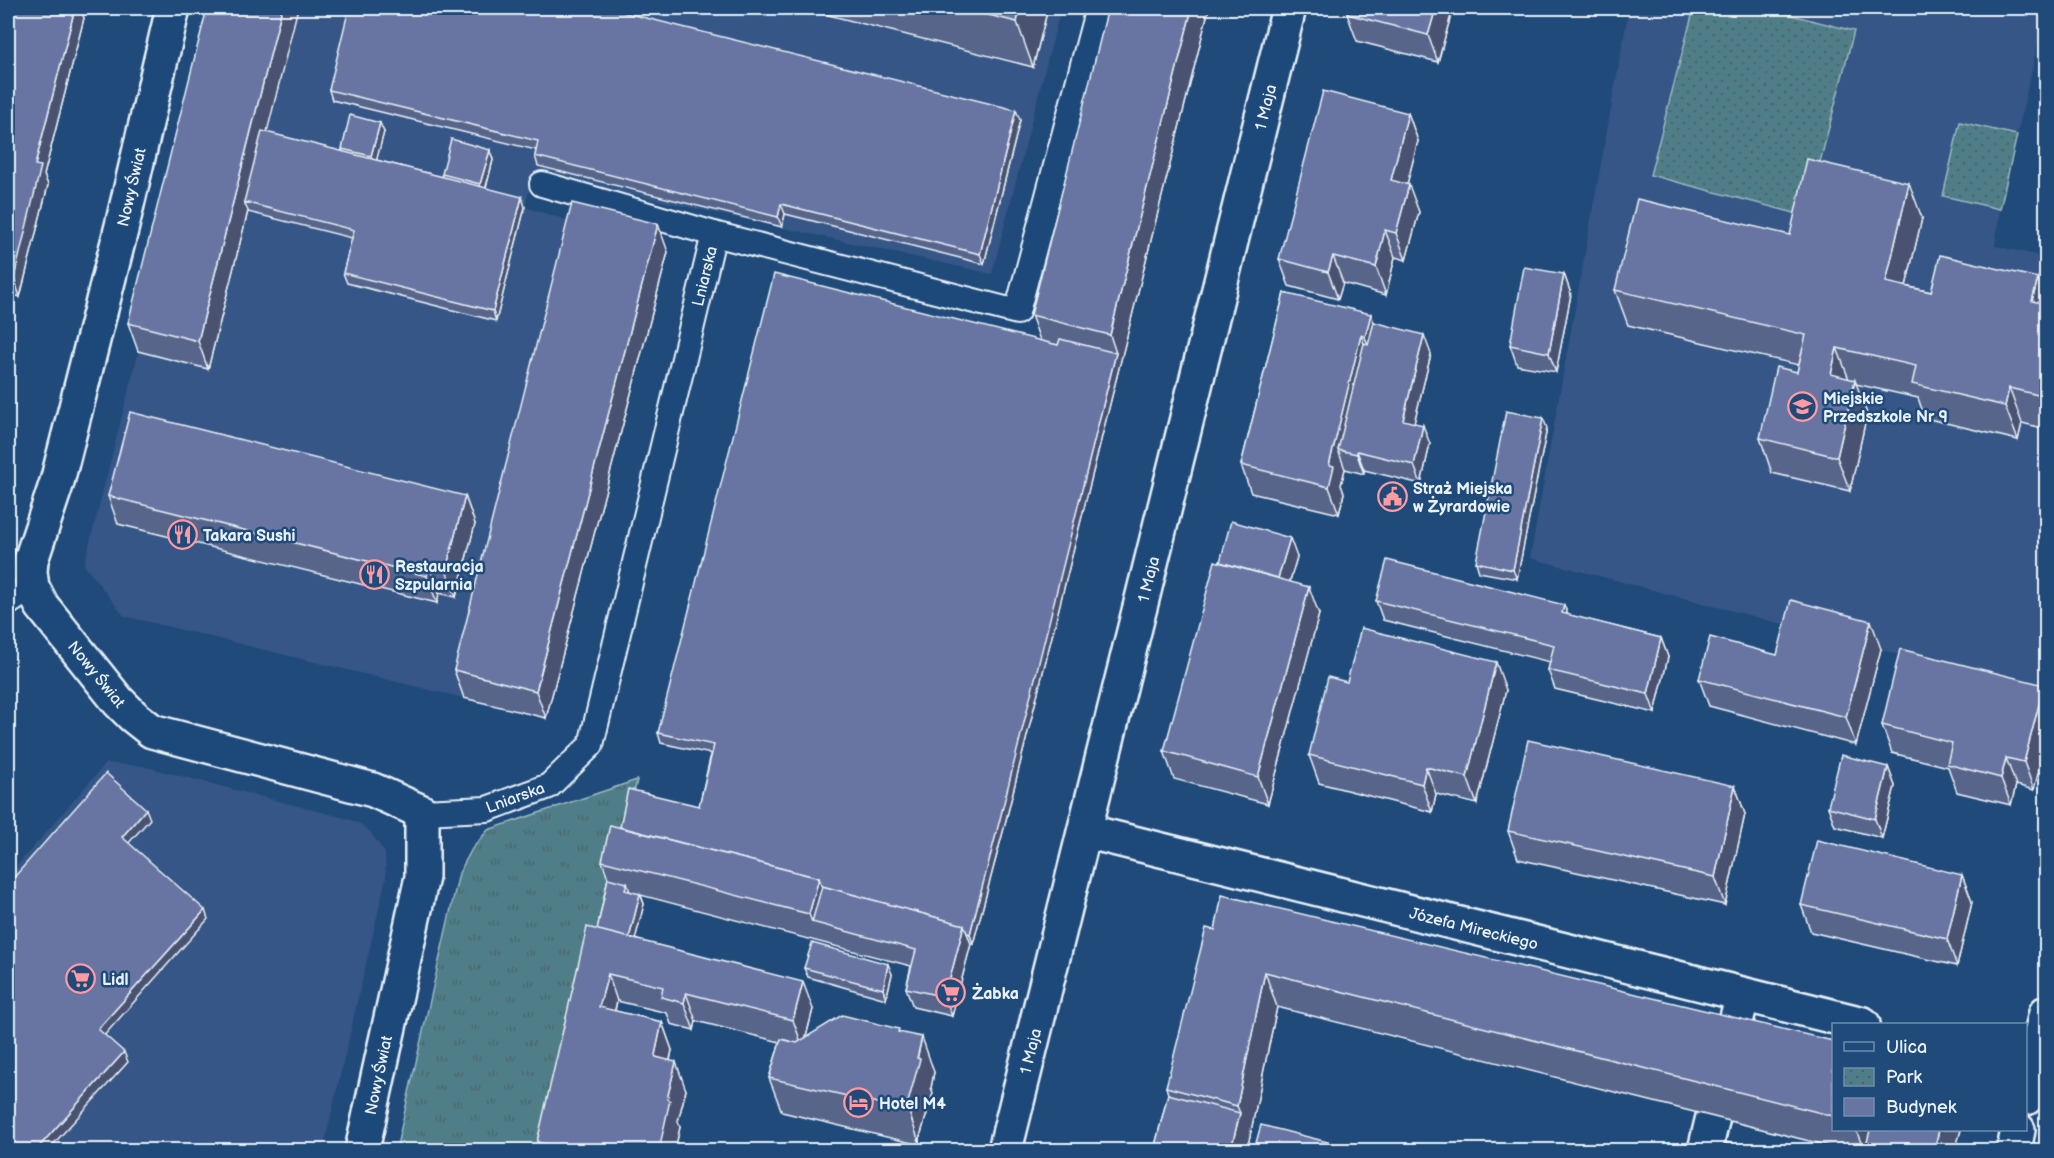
<svg xmlns="http://www.w3.org/2000/svg" width="2054" height="1158" font-family="'Balsamiq Sans',sans-serif">
<defs>
<pattern id="grass-tufts" width="24" height="20" patternUnits="userSpaceOnUse" patternTransform="scale(1.5)"><rect width="24" height="20" fill="#507e88"/><path d="M3 7l-1-3M5 7V3M7 7l1-3M15 17l-1-3M17 17v-4M19 17l1-3" fill="none" stroke="#4c666c"/></pattern>
<pattern id="park-dots" width="8" height="8" patternUnits="userSpaceOnUse" patternTransform="scale(1.5)"><rect width="8" height="8" fill="#507e88"/><path d="M2 2h.1M6 6h.1" fill="none" stroke="#4c666c" stroke-width="1.8" stroke-linecap="round"/></pattern>
</defs>
<rect width="100%" height="100%" fill="#1f4a7a"/>
<filter id="ink" filterUnits="userSpaceOnUse"><feTurbulence type="fractalNoise" baseFrequency=".0167" numOctaves="2"/><feDisplacementMap in="SourceGraphic" scale="12" xChannelSelector="R" yChannelSelector="G"/><feConvolveMatrix kernelMatrix="1 2 1 2 8 2 1 2 1" color-interpolation-filters="sRGB"/></filter>
<g filter="url(#ink)">
<g fill="#355786">
<path d="M226 8H1061L992 274 533 173 525 207 668 252 546 718 124 616 84 565Z"/>
<path d="M1629 8H2046L2000 209 1995 246 2046 257V693L1530 558Z"/>
<path d="M106 763 142 766 349 819 362 825 371 833 385 853 386 878 323 1150H8V876Z"/>
</g>
<path fill="url(#grass-tufts)" stroke="#9cb8c0" stroke-width="1.5" d="M637 780 552 1150H396L459 873 472 849 488 830Z"/>
<g fill="url(#park-dots)" stroke="#9cb8c0" stroke-width="1.5">
<path d="M1694 8H1764L1854 31 1806 216 1650 175Z"/>
<path d="M1960 122 2017 135 2000 209 1943 196Z"/>
</g>
<g fill="none" stroke-linecap="round" stroke-linejoin="round">
<defs>
<g id="service">
<path d="M542 184 714 234"/>
<path d="M8 603 32 587"/>
<path d="M422 812 487 809 549 786 591 745 714 234 1017 312 1098 8"/>
</g>
<g id="minor">
<path d="M173 8 122 226 57 482 31 560 30 572 32 587 42 606 118 701 133 716 152 731 373 790 422 812V877L362 1150"/>
<path d="M1729 1047 1743 995"/>
<path d="M2026 1098 2046 1013"/>
<path d="M1705 1150 1713 1117"/>
<path d="M2014 1150 2018 1130"/>
</g>
<g id="tertiary">
<path d="M1085 831 1863 1024"/>
<path d="M2026 1065 2046 1070"/>
<path d="M1005 1150 1289 8"/>
</g>
</defs>
<use href="#service" stroke="#e8f1f8" stroke-width="28"/>
<use href="#minor" stroke="#e8f1f8" stroke-width="38"/>
<use href="#tertiary" stroke="#e8f1f8" stroke-width="38"/>
<use href="#service" stroke="#1f4a7a" stroke-width="24"/>
<use href="#minor" stroke="#1f4a7a" stroke-width="33"/>
<use href="#tertiary" stroke="#1f4a7a" stroke-width="33"/>
</g>
<g fill="#59658b" stroke="#e8f1f8" stroke-width="1.5">
<path d="M8 8H80L84 18 44 175 48 185 20 297 14 295 8 323Z"/>
<path d="M801 8H1053L1051 13 1047 12 1033 67Z"/>
<path d="M1209 8 1004 828 973 944 970 943 971 944 952 1016 913 1007 906 988 911 966 641 895 644 904 635 939 813 1009 806 1037 900 1032 934 1072 931 1088 933 1093 919 1140 920 1145 782 1112 769 1078 780 1042 696 1021 694 1030 671 1024 667 1013 617 1001 615 1011 662 1022 672 1050 670 1061 686 1090 678 1121 680 1127 675 1150H540L537 1142 597 930 608 878 602 861 620 827 699 806 711 754 661 743 658 733 1040 340 1031 315Z"/>
<path d="M1453 8 1438 62 1357 41 1347 14Z"/>
<path d="M329 90 1020 120 984 264 785 214 782 227 538 166 535 156 536 150 332 100Z"/>
<path d="M1408 113 1418 141 1407 184 1419 212 1406 260 1395 257 1386 295 1343 283 1338 299 1289 286 1279 259Z"/>
<path d="M384 132 376 160 442 177V174L490 150 493 160 486 188 525 207 496 321 347 283 343 273 352 238 248 212V211L208 369 138 351 128 323 267 133 343 152 342 149Z"/>
<path d="M1922 218 1906 286 1931 292 2046 302V429L2022 423 2018 440 1925 418 1918 398 1856 384 1867 414 1850 491 1772 473 1760 438 1797 372 1799 365 1628 325 1615 290 1790 235Z"/>
<path d="M668 252 546 718 464 698 454 670Z"/>
<path d="M1564 274 1571 294 1556 372 1517 365 1510 345Z"/>
<path d="M1284 293 1374 322 1431 354 1414 423 1430 444 1421 484 1364 470V474L1345 469 1341 485 1344 493 1339 514 1251 493 1241 465Z"/>
<path d="M1547 428 1517 579 1479 572 1476 562Z"/>
<path d="M108 496H465L475 524 456 597 439 593 437 603 118 524Z"/>
<path d="M1297 557 1290 581 1319 614 1268 804 1174 779 1164 751 1220 562Z"/>
<path d="M1376 601 1564 605 1568 615 1661 638 1668 657 1655 713 1555 689 1548 670 1550 662 1383 620Z"/>
<path d="M1881 649 1856 745 1709 706 1699 679 1777 655Z"/>
<path d="M1347 682 1506 690 1477 804 1436 794 1432 812 1319 783 1309 755Z"/>
<path d="M2044 685 2034 790 2016 785 2011 805 1957 792 1948 767 1892 753 1882 725Z"/>
<path d="M1888 767 1895 786 1882 838 1835 826 1828 807Z"/>
<path d="M1735 786 1745 814 1725 905 1518 859 1508 831Z"/>
<path d="M1962 875 1972 902 1957 966 1811 932 1801 905Z"/>
<path d="M1215 930 1833 1041V1130H1961L1955 1150H1845L1277 1007 1247 1150H1154L1168 1094 1166 1087Z"/>
<path d="M804 968 892 974 886 999 808 977Z"/>
</g>
<g fill="#495271" stroke="#e8f1f8" stroke-width="1.5">
<path d="M75 8H80L84 18 44 175 48 185 20 297 14 278 35 165Z"/>
<path d="M282 8H298L249 204 244 202 248 211 208 369 198 341Z"/>
<path d="M1020 8H1045L1047 12 1033 67 1017 22Z"/>
<path d="M1192 8H1209L1004 828 973 944 970 934 1116 353 1110 335Z"/>
<path d="M1436 8H1453L1438 62 1428 35Z"/>
<path d="M1016 110 1020 120 984 264 980 254Z"/>
<path d="M1408 113 1418 141 1401 208 1391 180Z"/>
<path d="M380 123 384 132 375 166 371 156Z"/>
<path d="M490 150 493 160 484 194 480 184Z"/>
<path d="M1909 183 1922 218 1899 316 1886 282Z"/>
<path d="M1409 185 1419 212 1406 260 1396 233Z"/>
<path d="M522 197 525 207 496 321 493 311Z"/>
<path d="M781 204 785 214 782 227 778 217Z"/>
<path d="M658 224 668 252 546 718 536 691Z"/>
<path d="M1385 230 1395 257 1386 295 1376 267Z"/>
<path d="M1333 256 1343 283 1338 299 1328 272Z"/>
<path d="M1564 274 1571 294 1556 372 1549 353Z"/>
<path d="M8 276 14 295 8 323Z"/>
<path d="M2038 278 2046 302V329L2032 301Z"/>
<path d="M1371 314 1381 341 1375 364 1365 337Z"/>
<path d="M1361 335 1371 363 1338 450 1345 469 1341 485 1344 493 1339 514 1329 487V465Z"/>
<path d="M1424 335 1431 354 1410 439 1403 420Z"/>
<path d="M1837 348 1850 382 1831 374Z"/>
<path d="M1855 380 1867 414 1850 491 1837 457Z"/>
<path d="M2009 388 2022 423 2018 440 2005 406Z"/>
<path d="M1543 418 1547 428 1517 579 1513 570Z"/>
<path d="M1423 425 1430 444 1421 484 1414 465Z"/>
<path d="M1357 451 1364 470V474L1357 454Z"/>
<path d="M465 496 475 524 456 597 446 570Z"/>
<path d="M1290 538 1297 557 1283 604 1276 585Z"/>
<path d="M429 565 439 593 437 603 427 576Z"/>
<path d="M1309 587 1319 614 1268 804 1258 777Z"/>
<path d="M1564 605 1571 624 1562 613Z"/>
<path d="M1871 621 1881 649 1856 745 1846 717Z"/>
<path d="M1661 638 1668 657 1655 713 1648 694Z"/>
<path d="M1496 662 1506 690 1477 804 1467 777Z"/>
<path d="M2044 685 2046 693V741L2034 790 2024 762Z"/>
<path d="M2006 758 2016 785 2011 805 2001 778Z"/>
<path d="M1426 767 1436 794 1432 812 1422 784Z"/>
<path d="M1888 767 1895 786 1882 838 1875 819Z"/>
<path d="M1735 786 1745 814 1725 905 1715 877Z"/>
<path d="M146 809 150 819 126 846 122 837Z"/>
<path d="M1962 875 1972 902 1957 966 1947 939Z"/>
<path d="M819 878 829 905 812 922 809 914Z"/>
<path d="M627 883 630 892 625 890Z"/>
<path d="M640 894 644 904 630 960 626 950Z"/>
<path d="M205 910 208 919 101 1039 98 1029Z"/>
<path d="M964 925 971 944 952 1016 945 997Z"/>
<path d="M888 964 892 974 886 999 883 989Z"/>
<path d="M1265 972 1277 1007 1247 1150H1231V1149L1240 1113 1237 1106Z"/>
<path d="M608 974 617 1001 609 1034 599 1007Z"/>
<path d="M803 982 813 1009 803 1048 793 1020Z"/>
<path d="M686 993 696 1021 694 1030 684 1003Z"/>
<path d="M662 1022 672 1050 665 1083 655 1055Z"/>
<path d="M922 1037 934 1072 931 1088 933 1093 919 1140 920 1145 907 1106Z"/>
<path d="M124 1052 128 1062 48 1150H36Z"/>
<path d="M676 1062 686 1090 678 1121 680 1127 675 1150H659L667 1099Z"/>
<path d="M1856 1130H1872L1865 1150H1864Z"/>
<path d="M1939 1130H1961L1955 1150H1934Z"/>
</g>
<g fill="#6875a2" stroke="#e8f1f8" stroke-width="1.5">
<path d="M8 8H75L35 165 41 166 14 278 8 276Z"/>
<path d="M207 8H282L198 341 128 323Z"/>
<path d="M349 8H606L1016 110 980 254 781 204 778 217 535 156 538 141 329 90Z"/>
<path d="M960 8H1020L1017 22Z"/>
<path d="M1108 8H1192L1110 335 1031 315Z"/>
<path d="M1349 8H1436L1428 35 1347 14Z"/>
<path d="M1323 91 1408 113 1391 180 1409 185 1396 233 1385 230 1376 267 1333 256 1328 272 1279 259Z"/>
<path d="M350 115 380 123 371 156 342 149Z"/>
<path d="M262 131 522 197 493 311 343 273 354 230 244 202Z"/>
<path d="M451 139 490 150 480 184 442 174Z"/>
<path d="M1807 159 1909 183 1886 282 1931 292 1940 255 2038 278 2032 301 2046 304V397L2009 388 2005 406 1912 384 1916 366 1837 348 1831 374 1855 380 1837 457 1760 438 1776 367 1797 372 1806 335 1615 290 1637 199 1790 235Z"/>
<path d="M572 203 658 224 536 691 454 670Z"/>
<path d="M1524 267 1564 274 1549 353 1510 345Z"/>
<path d="M774 274 1058 345 1060 339 1116 353 1000 819 970 934 967 933 964 925 822 886 819 878 620 827 628 789 699 806 714 745 658 733Z"/>
<path d="M1284 293 1371 314 1365 337 1361 335 1335 442 1329 465 1334 466 1329 487 1241 465Z"/>
<path d="M1374 322 1424 335 1403 420 1423 425 1414 465 1357 451V454L1338 450 1364 343 1368 345Z"/>
<path d="M1506 411 1543 418 1513 570 1476 562Z"/>
<path d="M130 412 465 496 446 570 429 565 427 576 108 496Z"/>
<path d="M1231 521 1290 538 1278 578 1220 562Z"/>
<path d="M1387 560 1564 605 1562 613 1661 638 1648 694 1548 670 1554 645 1376 601Z"/>
<path d="M1215 561 1309 587 1258 777 1164 751Z"/>
<path d="M1791 600 1871 621 1846 717 1699 679 1710 637 1777 655Z"/>
<path d="M1361 628 1496 662 1467 777 1426 767 1422 784 1309 755 1328 677 1347 682Z"/>
<path d="M1900 649 2044 685 2024 762 2006 758 2001 778 1947 764 1952 743 1882 725Z"/>
<path d="M1528 740 1735 786 1715 877 1508 831Z"/>
<path d="M1841 755 1888 767 1875 819 1828 807Z"/>
<path d="M106 773 146 809 122 837 205 910 98 1029 124 1052 36 1150H8V884Z"/>
<path d="M610 825 819 878 809 914 602 861Z"/>
<path d="M1817 840 1962 875 1947 939 1801 905Z"/>
<path d="M608 878 627 883 625 890 640 894 629 938 597 930Z"/>
<path d="M822 886 964 925 945 997 906 988 916 950 812 922Z"/>
<path d="M1222 895 1833 1041V1116L1265 972 1237 1106 1166 1087 1206 928 1215 930Z"/>
<path d="M587 927 803 982 793 1020 686 993 684 1003 661 997 663 987 608 974 599 1007 662 1022 655 1055 656 1057 676 1062 667 1099 670 1100 659 1150H574L537 1142Z"/>
<path d="M812 943 888 964 883 989 804 968Z"/>
<path d="M842 1015 899 1029 898 1032 922 1037 917 1058 920 1059 907 1106 908 1110 769 1078 781 1039 797 1043Z"/>
<path d="M1168 1094 1240 1113 1231 1149 1236 1150H1154Z"/>
<path d="M1261 1125 1359 1150H1254Z"/>
<path d="M1870 1130H1939L1934 1150H1865Z"/>
<path d="M1726 1142 1761 1150H1724Z"/>
</g>
</g>
<defs>
<symbol id="school-ring" viewBox="-11 -11 22 22"><circle r="9.5" fill="#1f4a7a" stroke="#ff9aa2" stroke-width="1.5"/><path d="M0-5L7-2L0 1L-7-2ZM-4 1L0 2.5L4 1V4Q0 6-4 4Z" fill="#ff9aa2"/></symbol>
<symbol id="civic-ring" viewBox="-11 -11 22 22"><circle r="9.5" fill="#1f4a7a" stroke="#ff9aa2" stroke-width="1.5"/><path d="M-.6-6.5H3V-4.5H.6V-3L4-1V1h2V6H-6V1h2V-1L-.6-3ZM-1.2 2.5V6h2.4V2.5Z" fill="#ff9aa2"/></symbol>
<symbol id="restaurant-ring" viewBox="-11 -11 22 22"><circle r="9.5" fill="#1f4a7a" stroke="#ff9aa2" stroke-width="1.5"/><path d="M-5-6h1v4h1v-4h1v4h1v-4h1v5L-1.5 .5V6h-2V.5L-5-1ZM5-6V6H3V1.5H1.5Q1.5-4 5-6Z" fill="#ff9aa2"/></symbol>
<symbol id="supermarket-ring" viewBox="-11 -11 22 22"><circle r="9.5" fill="#1f4a7a" stroke="#ff9aa2" stroke-width="1.5"/><path d="M-6-5.5h2.5l.6 2H6L4.5 2H-2.5L-4.4-4H-6ZM-1.5 3.2a1.3 1.3 0 1 0 .1 0ZM3 3.2a1.3 1.3 0 1 0 .1 0Z" fill="#ff9aa2"/></symbol>
<symbol id="hotel-ring" viewBox="-11 -11 22 22"><circle r="9.5" fill="#1f4a7a" stroke="#ff9aa2" stroke-width="1.5"/><path d="M-6-4.5h1.5V1H6V5H4.5V3h-9V5H-6ZM-4 0a1.8 1.8 0 1 1 3.6 0ZM.5 0V-2.5h3Q6-2.5 6 0Z" fill="#ff9aa2"/></symbol>
</defs>
<g fill-rule="evenodd">
<use href="#school-ring" x="1786" y="390" width="33" height="33"/>
<use href="#civic-ring" x="1376" y="480" width="33" height="33"/>
<use href="#restaurant-ring" x="166" y="518" width="33" height="33"/>
<use href="#restaurant-ring" x="358" y="558" width="33" height="33"/>
<use href="#supermarket-ring" x="64" y="962" width="33" height="33"/>
<use href="#supermarket-ring" x="934" y="976" width="33" height="33"/>
<use href="#hotel-ring" x="842" y="1086" width="33" height="33"/>
</g>
<g text-anchor="middle" stroke-width="5" stroke-linejoin="round" paint-order="stroke">
<g font-size="16" fill="#e8f1f8" stroke="#1f4a7a">
<text transform="translate(1265 107) rotate(-76)" y="6">1 Maja</text>
<text transform="translate(131 187) rotate(-77)" y="6">Nowy Świat</text>
<text transform="translate(704 276) rotate(-76)" y="6">Lniarska</text>
<text transform="translate(1148 579) rotate(-76)" y="6">1 Maja</text>
<text transform="translate(97 674) rotate(51)" y="6">Nowy Świat</text>
<text transform="translate(515 797) rotate(-20)" y="6">Lniarska</text>
<text transform="translate(1474 928) rotate(14)" y="6">Józefa Mireckiego</text>
<text transform="translate(1030 1051) rotate(-76)" y="6">1 Maja</text>
<text transform="translate(378 1075) rotate(-78)" y="6">Nowy Świat</text>
</g>
<g font-size="16" font-weight="bold" fill="#e8f1f8" stroke="#1f4a7a" text-anchor="start">
<text x="1823" y="404">Miejskie<tspan x="1823" dy="18">Przedszkole Nr 9</tspan></text>
<text x="1413" y="494">Straż Miejska<tspan x="1413" dy="18">w Żyrardowie</tspan></text>
<text x="203" y="541">Takara Sushi</text>
<text x="395" y="572">Restauracja<tspan x="395" dy="18">Szpularnia</tspan></text>
<text x="102" y="985">Lidl</text>
<text x="972" y="999">Żabka</text>
<text x="879" y="1109">Hotel M4</text>
</g>
</g>
<rect width="2054" height="1158" fill="none" stroke="#1f4a7a" stroke-width="30"/>
<rect x="15" y="15" width="2024" height="1128" fill="none" stroke="#e8f1f8" stroke-width="2" filter="url(#ink)"/>
<rect x="1832" y="1023" width="195" height="108" fill="#1f4a7a" stroke="#6f8dac" stroke-width="1.5"/>
<rect x="1844" y="1042" width="30" height="9" fill="#1f4a7a" stroke="#6f8dac" stroke-width="1.5"/>
<text x="1886" y="1053" font-size="18" fill="#e8f1f8">Ulica</text>
<rect x="1844" y="1068" width="30" height="18" fill="url(#park-dots)" stroke="#6f8dac" stroke-width="1.5"/>
<text x="1886" y="1083" font-size="18" fill="#e8f1f8">Park</text>
<rect x="1844" y="1098" width="30" height="18" fill="#6875a2" stroke="#6f8dac" stroke-width="1.5"/>
<text x="1886" y="1113" font-size="18" fill="#e8f1f8">Budynek</text>
</svg>
